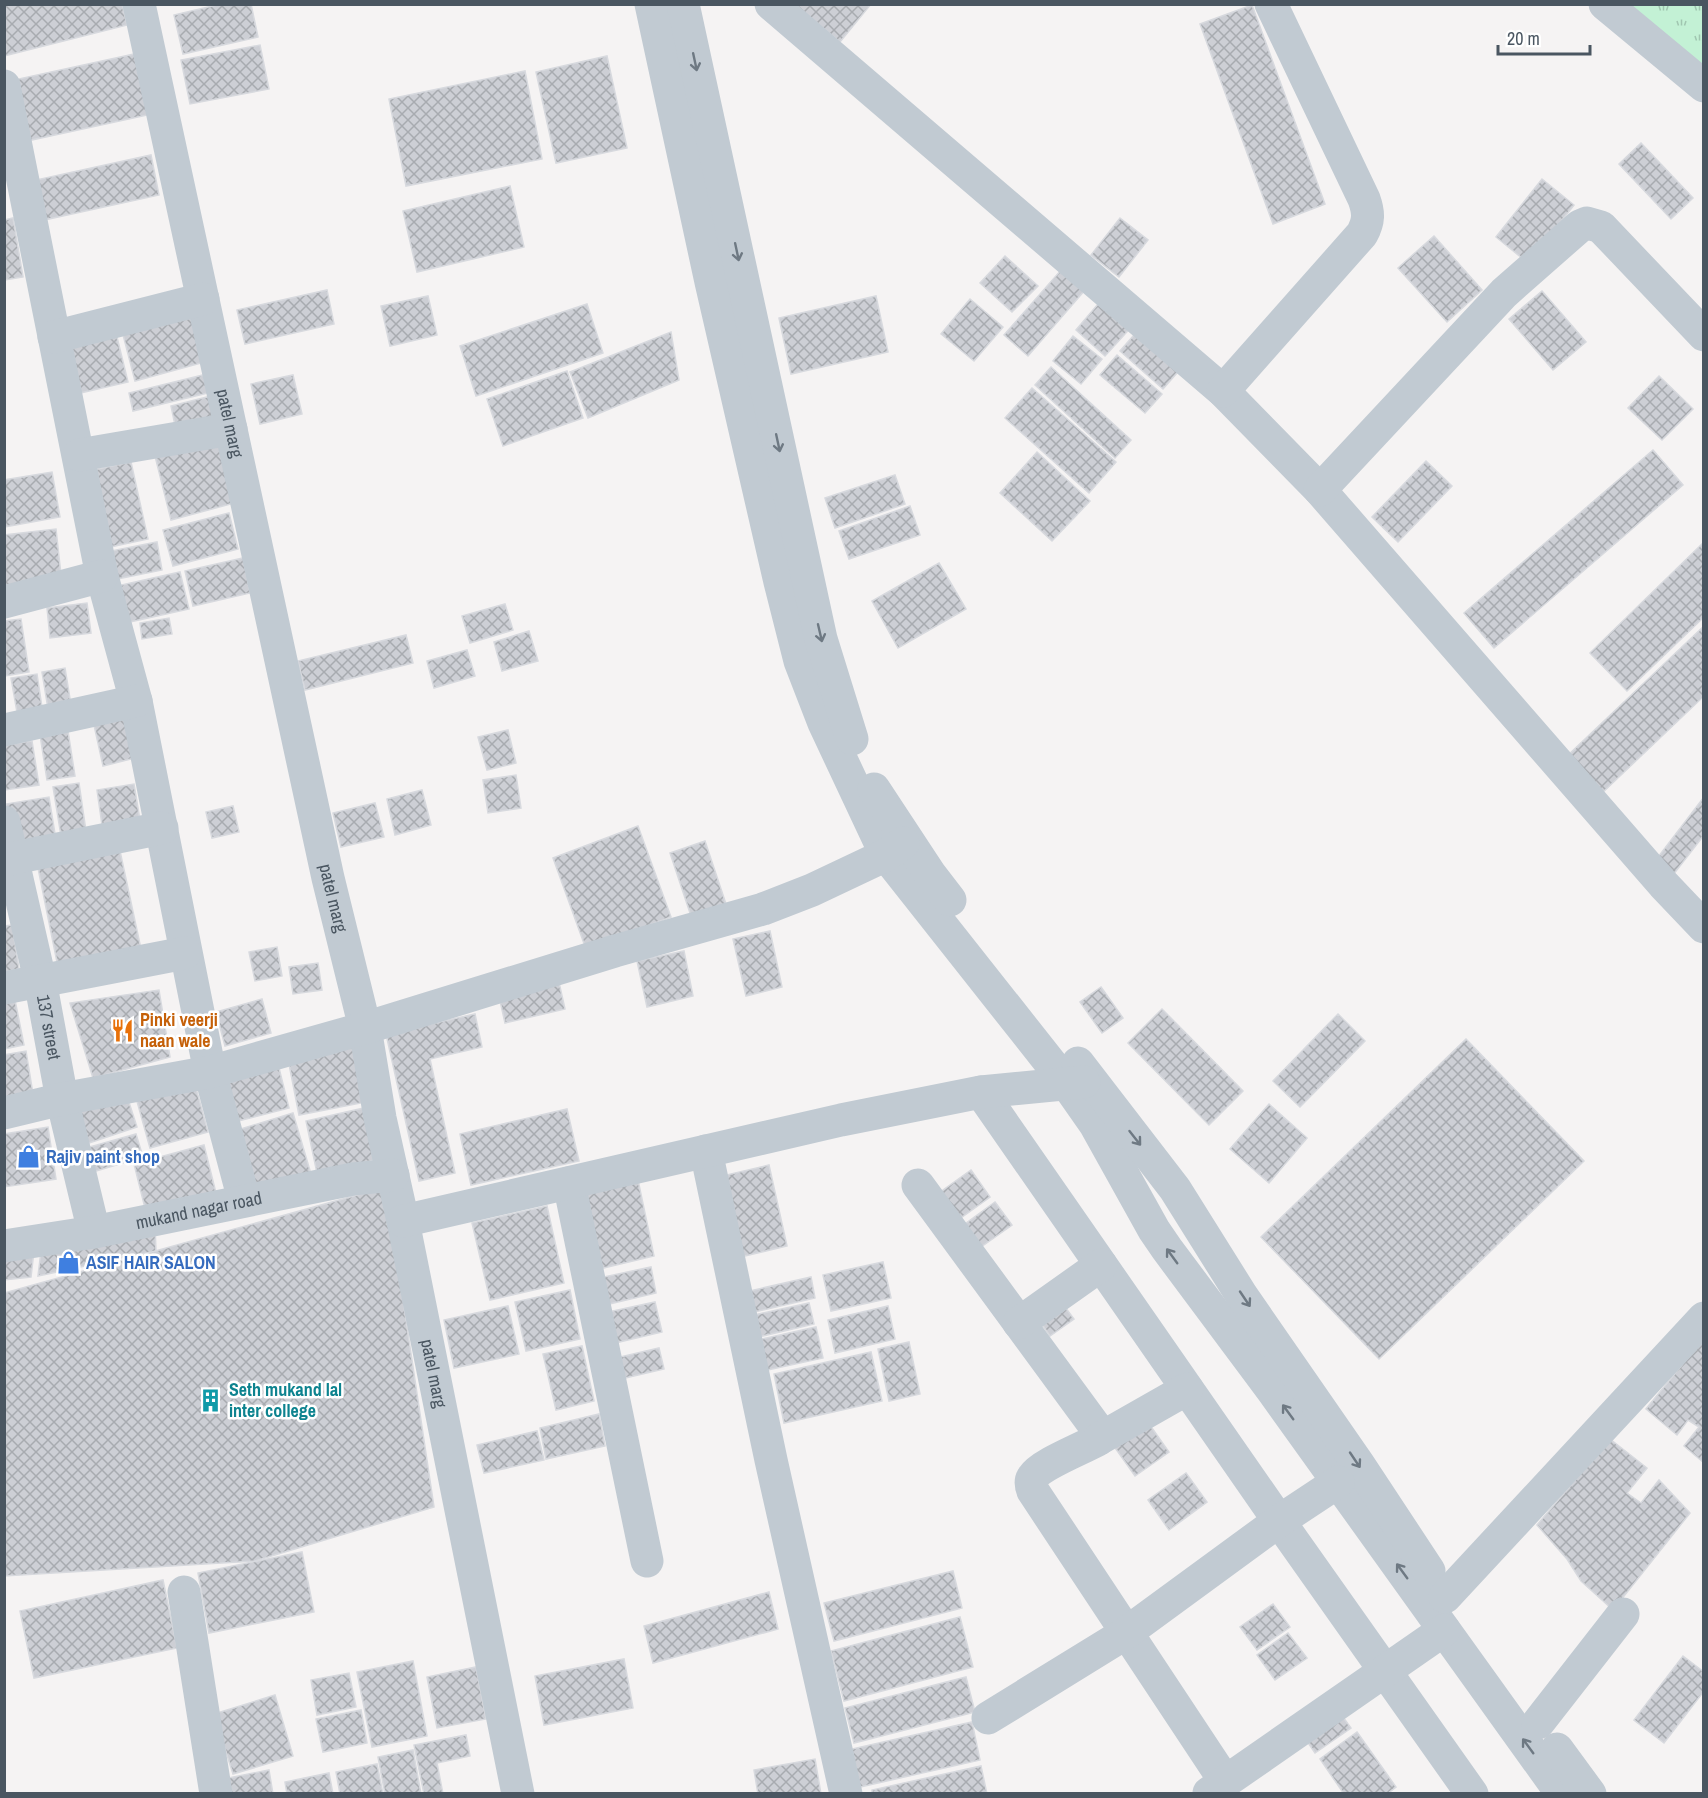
<svg xmlns="http://www.w3.org/2000/svg" width="1708" height="1798" font-family="'Archivo Narrow',sans-serif">
<defs>
<pattern id="park-tufts" width="24" height="20" patternUnits="userSpaceOnUse" patternTransform="scale(1.5)"><rect width="24" height="20" fill="#c3f1d5"/><path d="M3 7l-1-3M5 7V3M7 7l1-3M15 17l-1-3M17 17v-4M19 17l1-3" fill="none" stroke="#a0c6b0"/></pattern>
<pattern id="building-cross-hatch" width="8" height="8" patternUnits="userSpaceOnUse" patternTransform="scale(1.5)"><rect width="8" height="8" fill="#cdcfd5"/><path d="M0 0l8 8M0 8l8-8" fill="none" stroke="#a8abb0"/></pattern>
</defs>
<rect width="100%" height="100%" fill="#f5f3f3"/>
<path fill="url(#park-tufts)" d="M1626 5H1703V73Z"/>
<g fill="url(#building-cross-hatch)" stroke="#d7d9de" stroke-width="1.5">
<path d="M4 4H122L127 25 4 56Z"/>
<path d="M221 4H251L258 37 183 54 174 15Z"/>
<path d="M794 4H871L840 42Z"/>
<path d="M1252 5 1325 204 1273 224 1200 24Z"/>
<path d="M260 45 269 89 190 104 181 60Z"/>
<path d="M139 53 152 114 27 141 14 80Z"/>
<path d="M607 56 627 148 556 163 536 72Z"/>
<path d="M525 71 542 159 406 186 389 99Z"/>
<path d="M1641 143 1693 198 1671 219 1619 164Z"/>
<path d="M151 155 159 195 35 222 27 182Z"/>
<path d="M1542 179 1574 205 1528 263 1496 237Z"/>
<path d="M510 186 524 247 417 272 403 211Z"/>
<path d="M13 218 23 277 4 280V220Z"/>
<path d="M1120 218 1148 240 1119 277 1091 255Z"/>
<path d="M1434 236 1482 290 1447 322 1398 268Z"/>
<path d="M1005 256 1038 286 1012 312 980 283Z"/>
<path d="M1062 269 1085 290 1028 356 1004 335Z"/>
<path d="M327 290 334 324 245 344 237 310Z"/>
<path d="M1542 291 1586 342 1553 370 1509 319Z"/>
<path d="M428 296 437 335 390 346 381 306Z"/>
<path d="M876 296 888 352 791 374 779 318Z"/>
<path d="M1104 297 1134 324 1105 356 1076 330Z"/>
<path d="M970 299 1003 327 974 361 941 334Z"/>
<path d="M587 304 603 353 476 396 460 346Z"/>
<path d="M198 306 212 360 135 381 121 327Z"/>
<path d="M1141 327 1184 365 1163 389 1120 351Z"/>
<path d="M671 332 679 380 588 418 570 372Z"/>
<path d="M116 333 128 382 76 394 65 345Z"/>
<path d="M1073 336 1102 359 1081 384 1053 361Z"/>
<path d="M1117 355 1162 394 1145 413 1100 375Z"/>
<path d="M1051 367 1131 440 1115 458 1035 385Z"/>
<path d="M567 371 583 418 503 446 487 399Z"/>
<path d="M203 375 208 393 133 411 129 393Z"/>
<path d="M293 375 302 414 260 424 251 384Z"/>
<path d="M1659 376 1693 409 1662 440 1628 408Z"/>
<path d="M1032 388 1116 462 1089 493 1005 418Z"/>
<path d="M211 396 217 421 176 430 171 406Z"/>
<path d="M222 438 238 502 171 520 155 456Z"/>
<path d="M1653 450 1683 485 1494 648 1464 613Z"/>
<path d="M1037 452 1090 501 1052 541 1000 493Z"/>
<path d="M1426 461 1452 486 1398 542 1372 517Z"/>
<path d="M131 462 148 539 110 547 93 470Z"/>
<path d="M52 472 60 517 4 527V480Z"/>
<path d="M895 475 905 504 835 528 825 498Z"/>
<path d="M910 506 920 535 849 559 839 531Z"/>
<path d="M229 513 238 549 173 566 163 530Z"/>
<path d="M56 529 62 584 4 591V535Z"/>
<path d="M157 542 162 570 112 580 106 552Z"/>
<path d="M1704 542V617L1627 691 1590 653Z"/>
<path d="M243 558 250 593 193 606 185 571Z"/>
<path d="M939 563 966 609 898 648 872 601Z"/>
<path d="M180 572 189 609 125 623 117 586Z"/>
<path d="M87 603 91 633 50 638 47 608Z"/>
<path d="M505 604 513 630 470 643 462 616Z"/>
<path d="M169 618 172 634 142 639 140 623Z"/>
<path d="M21 619 29 672 4 676V621Z"/>
<path d="M1704 626V696L1600 795 1565 758Z"/>
<path d="M529 631 538 661 502 671 494 642Z"/>
<path d="M406 635 413 663 305 690 298 661Z"/>
<path d="M467 650 475 676 434 688 427 661Z"/>
<path d="M65 668 72 711 49 715 42 672Z"/>
<path d="M37 674 43 714 18 718 11 678Z"/>
<path d="M124 708 135 758 103 766 92 716Z"/>
<path d="M508 730 516 763 487 770 478 737Z"/>
<path d="M68 731 75 776 47 780 40 735Z"/>
<path d="M32 741 39 785 5 790 4 745Z"/>
<path d="M516 775 521 808 488 813 483 780Z"/>
<path d="M79 783 87 838 62 842 53 787Z"/>
<path d="M134 784 141 826 103 832 97 790Z"/>
<path d="M422 790 431 825 395 835 387 799Z"/>
<path d="M49 797 56 840 13 847 6 804Z"/>
<path d="M1704 797V835L1673 875 1655 861Z"/>
<path d="M375 803 384 837 341 847 333 813Z"/>
<path d="M233 806 239 832 212 838 206 812Z"/>
<path d="M638 826 671 917 586 949 553 858Z"/>
<path d="M705 841 726 904 691 916 670 853Z"/>
<path d="M120 851 141 949 58 967 38 868Z"/>
<path d="M12 925 19 969 4 972V926Z"/>
<path d="M770 931 782 987 746 996 733 939Z"/>
<path d="M277 947 282 976 255 981 249 952Z"/>
<path d="M684 951 693 996 647 1007 637 961Z"/>
<path d="M318 963 322 990 293 994 289 967Z"/>
<path d="M558 978 565 1009 505 1023 498 992Z"/>
<path d="M1101 987 1123 1018 1102 1033 1080 1002Z"/>
<path d="M13 990 24 1045 4 1049V992Z"/>
<path d="M159 990 170 1057 93 1078 70 1003Z"/>
<path d="M262 999 271 1033 225 1046 216 1012Z"/>
<path d="M1162 1009 1243 1091 1209 1125 1128 1043Z"/>
<path d="M475 1014 482 1047 430 1059 455 1173 419 1181 386 1034Z"/>
<path d="M1338 1014 1365 1041 1300 1107 1273 1081Z"/>
<path d="M1466 1039 1584 1161 1379 1359 1261 1237Z"/>
<path d="M356 1046 366 1102 299 1115 288 1059Z"/>
<path d="M26 1051 34 1100 4 1105V1055Z"/>
<path d="M278 1064 289 1108 234 1122 223 1079Z"/>
<path d="M193 1077 208 1132 150 1148 135 1094Z"/>
<path d="M126 1093 137 1127 80 1146 69 1112Z"/>
<path d="M1269 1104 1307 1138 1269 1183 1230 1149Z"/>
<path d="M364 1108 375 1160 317 1173 306 1121Z"/>
<path d="M567 1109 579 1161 471 1185 460 1134Z"/>
<path d="M293 1113 311 1174 249 1193 231 1132Z"/>
<path d="M48 1127 56 1179 4 1187V1134Z"/>
<path d="M136 1134 143 1157 86 1174 79 1150Z"/>
<path d="M204 1145 216 1193 146 1212 134 1164Z"/>
<path d="M769 1165 787 1246 736 1258 718 1177Z"/>
<path d="M971 1170 990 1197 958 1220 939 1193Z"/>
<path d="M638 1180 654 1256 595 1270 578 1193Z"/>
<path d="M386 1187 434 1507 255 1561 4 1576V1293Z"/>
<path d="M995 1202 1012 1225 981 1247 965 1224Z"/>
<path d="M547 1206 564 1283 490 1300 472 1223Z"/>
<path d="M155 1226 156 1251 38 1276 41 1251Z"/>
<path d="M34 1251 31 1277 4 1280V1256Z"/>
<path d="M883 1262 891 1298 831 1311 823 1275Z"/>
<path d="M651 1267 656 1293 605 1305 599 1278Z"/>
<path d="M811 1277 815 1298 750 1313 745 1292Z"/>
<path d="M570 1290 580 1339 526 1351 515 1302Z"/>
<path d="M1059 1299 1074 1319 1050 1336 1036 1316Z"/>
<path d="M655 1302 662 1332 615 1343 608 1312Z"/>
<path d="M809 1303 814 1324 754 1338 749 1316Z"/>
<path d="M508 1306 519 1354 454 1368 444 1320Z"/>
<path d="M888 1306 895 1339 835 1353 828 1320Z"/>
<path d="M816 1327 823 1358 759 1372 753 1341Z"/>
<path d="M1704 1338V1463L1684 1446 1699 1427 1688 1420 1677 1435 1646 1409Z"/>
<path d="M909 1342 920 1394 889 1401 878 1349Z"/>
<path d="M582 1346 594 1401 556 1410 543 1354Z"/>
<path d="M659 1348 664 1369 625 1378 620 1357Z"/>
<path d="M871 1352 882 1401 784 1423 774 1374Z"/>
<path d="M599 1414 605 1446 546 1459 540 1428Z"/>
<path d="M1147 1421 1169 1452 1135 1476 1113 1445Z"/>
<path d="M537 1431 544 1460 484 1473 477 1445Z"/>
<path d="M1610 1439 1647 1468 1627 1493 1641 1503 1659 1480 1690 1513 1613 1610 1581 1581 1567 1559 1537 1525Z"/>
<path d="M1186 1473 1207 1502 1169 1530 1148 1500Z"/>
<path d="M302 1552 314 1612 209 1633 198 1573Z"/>
<path d="M953 1571 962 1608 834 1641 824 1603Z"/>
<path d="M163 1580 177 1648 34 1678 20 1611Z"/>
<path d="M769 1592 778 1629 653 1663 644 1626Z"/>
<path d="M1273 1604 1290 1627 1257 1650 1240 1627Z"/>
<path d="M960 1617 973 1667 844 1701 831 1651Z"/>
<path d="M1288 1633 1307 1658 1275 1680 1257 1655Z"/>
<path d="M1683 1656 1704 1672V1691L1664 1743 1634 1720Z"/>
<path d="M624 1659 633 1708 544 1725 535 1676Z"/>
<path d="M413 1661 427 1736 372 1747 357 1672Z"/>
<path d="M476 1667 486 1719 437 1728 427 1677Z"/>
<path d="M349 1673 356 1707 317 1715 311 1680Z"/>
<path d="M966 1677 975 1712 854 1743 845 1708Z"/>
<path d="M275 1695 293 1756 233 1774 214 1714Z"/>
<path d="M1335 1706 1351 1728 1315 1753 1300 1731Z"/>
<path d="M361 1710 367 1743 323 1752 316 1719Z"/>
<path d="M972 1722 980 1760 860 1787 852 1749Z"/>
<path d="M1357 1732 1396 1787 1387 1794H1344L1320 1759Z"/>
<path d="M466 1735 470 1756 437 1763 443 1794H424L414 1745Z"/>
<path d="M413 1750 421 1794H385L378 1757Z"/>
<path d="M815 1759 821 1794H758L754 1770Z"/>
<path d="M377 1764 383 1794H340L336 1772Z"/>
<path d="M981 1766 987 1794H872V1790Z"/>
<path d="M269 1770 273 1794H231L228 1778Z"/>
<path d="M329 1773 333 1794H287L285 1782Z"/>
</g>
<g fill="none" stroke-linecap="round" stroke-linejoin="round">
<g stroke="#c1cad2" stroke-width="33">
<path id="s1" d="M139 4 328 878 365 1028 380 1118 403 1221 518 1794"/>
<path d="M651 4 711 282 780 582 800 661 824 723 886 855 1067 1084 1095 1124 1154 1230 1167 1249 1272 1390 1562 1794"/>
<path d="M683 4 821 639 852 739"/>
<path d="M771 4 1223 391 1320 490 1663 884 1704 927"/>
<path d="M1605 4 1704 86"/>
<path d="M4 86 102 576 136 701 210 1072 244 1200"/>
<path d="M54 337 203 299"/>
<path d="M1223 391 1362 234C1369 221 1369 213 1364 199L1271 4"/>
<path d="M79 455 231 429"/>
<path d="M1320 490 1504 293 1580 226 1587 223 1601 227 1704 335"/>
<path d="M4 602 102 576"/>
<path d="M4 730 136 701"/>
<path d="M874 789 930 874 950 900"/>
<path id="s2" d="M4 822 40 980 62 1099 94 1232"/>
<path d="M4 860 162 828"/>
<path d="M4 988 185 953"/>
<path d="M1078 1063 1175 1189 1242 1296 1359 1465 1429 1571"/>
<path d="M981 1092 1279 1521 1472 1794"/>
<path d="M4 1113 62 1099 210 1072 365 1028 615 951 763 909 812 890 886 855 903 843"/>
<path d="M706 1151 771 1460 846 1794"/>
<path d="M569 1183 647 1561"/>
<path d="M918 1185 1097 1429 1099 1439C1084 1448 1041 1464 1033 1477 1030 1481 1031 1486 1033 1491L1225 1781"/>
<path d="M403 1221 841 1120 981 1092 1084 1082"/>
<path id="s3" d="M4 1246 94 1232 353 1179 393 1175"/>
<path d="M1019 1323 1101 1265"/>
<path d="M1099 1439 1187 1389"/>
<path d="M184 1592 216 1794"/>
<path d="M1445 1597 1704 1318"/>
<path d="M988 1718 1126 1633 1279 1521 1338 1482"/>
<path d="M1538 1723 1623 1614"/>
<path d="M1557 1749 1590 1794"/>
<path d="M1209 1793 1444 1630"/>
</g>
</g>
<defs><path id="oneway-shaft" d="M-6 0H5M1.5-3L5.5 0L1.5 3" fill="none" stroke-width="1.6" stroke-linecap="round" stroke-linejoin="round" transform="scale(1.5)"/></defs>
<g stroke="#6e7983">
<use href="#oneway-shaft" transform="translate(695 62) rotate(78)"/>
<use href="#oneway-shaft" transform="translate(737 252) rotate(78)"/>
<use href="#oneway-shaft" transform="translate(778 443) rotate(78)"/>
<use href="#oneway-shaft" transform="translate(820 633) rotate(77)"/>
<use href="#oneway-shaft" transform="translate(1135 1138) rotate(52)"/>
<use href="#oneway-shaft" transform="translate(1172 1256) rotate(-126)"/>
<use href="#oneway-shaft" transform="translate(1245 1299) rotate(56)"/>
<use href="#oneway-shaft" transform="translate(1288 1412) rotate(-126)"/>
<use href="#oneway-shaft" transform="translate(1355 1460) rotate(56)"/>
<use href="#oneway-shaft" transform="translate(1402 1571) rotate(-126)"/>
<use href="#oneway-shaft" transform="translate(1528 1746) rotate(-126)"/>
</g>
<defs>
<symbol id="restaurant-bare" viewBox="-9 -9 18 18"><path d="M-5-6h1v4h1v-4h1v4h1v-4h1v5L-1.5 .5V6h-2V.5L-5-1ZM5-6V6H3V1.5H1.5Q1.5-4 5-6Z" fill="#e8710a" stroke="#fff" stroke-width="2.5" paint-order="stroke"/></symbol>
<symbol id="shop-bare" viewBox="-9 -9 18 18"><path d="M-5-2.5h2.3a2.7 3.5 0 0 1 5.4 0H5L5.5 6h-11ZM-1.5-2.5h3a1.5 2.3 0 0 0-3 0Z" fill="#3f7fe0" stroke="#fff" stroke-width="2.5" paint-order="stroke"/></symbol>
<symbol id="building-bare" viewBox="-9 -9 18 18"><path d="M-4-6H4V6H1V3H-1V6H-4ZM-2.5-4.3h1.7v1.8h-1.7ZM.8-4.3h1.7v1.8H.8ZM-2.5-1h1.7V.8h-1.7ZM.8-1h1.7V.8H.8Z" fill="#0f9aa8" stroke="#fff" stroke-width="2.5" paint-order="stroke"/></symbol>
</defs>
<g fill-rule="evenodd">
<use href="#restaurant-bare" x="106" y="1014" width="33" height="33"/>
<use href="#shop-bare" x="12" y="1140" width="33" height="33"/>
<use href="#shop-bare" x="52" y="1246" width="33" height="33"/>
<use href="#building-bare" x="194" y="1384" width="33" height="33"/>
</g>
<g text-anchor="middle" stroke-width="5" stroke-linejoin="round" paint-order="stroke">
<g font-size="18" fill="#4a5661" stroke="#fff">
<text dy="6" stroke="none"><textPath href="#s1" startOffset="429">patel marg</textPath></text>
<text dy="6" stroke="none"><textPath href="#s1" startOffset="915">patel marg</textPath></text>
<text dy="6" stroke="none"><textPath href="#s2" startOffset="210">137 street</textPath></text>
<text dy="6" stroke="none"><textPath href="#s3" startOffset="198">mukand nagar road</textPath></text>
<text dy="6" stroke="none"><textPath href="#s1" startOffset="1401">patel marg</textPath></text>
</g>
<g font-size="18" font-weight="bold" fill="#c56008" stroke="#fff" text-anchor="start">
<text x="140" y="1026">Pinki veerji<tspan x="140" dy="21">naan wale</tspan></text>
</g>
<g font-size="18" font-weight="bold" fill="#366cbe" stroke="#fff" text-anchor="start">
<text x="46" y="1163">Rajiv paint shop</text>
<text x="86" y="1269">ASIF HAIR SALON</text>
</g>
<g font-size="18" font-weight="bold" fill="#0d838f" stroke="#fff" text-anchor="start">
<text x="229" y="1396">Seth mukand lal<tspan x="229" dy="21">inter college</tspan></text>
</g>
</g>
<rect width="1708" height="1798" fill="none" stroke="#4a5661" stroke-width="12"/>
<path d="M1498 45v9h92v-9" fill="none" stroke="#4a5661" stroke-width="3"/>
<text x="1507" y="45" font-size="18" fill="#4a5661" stroke="#ffffff" stroke-width="4.5" paint-order="stroke">20 m</text>
</svg>
